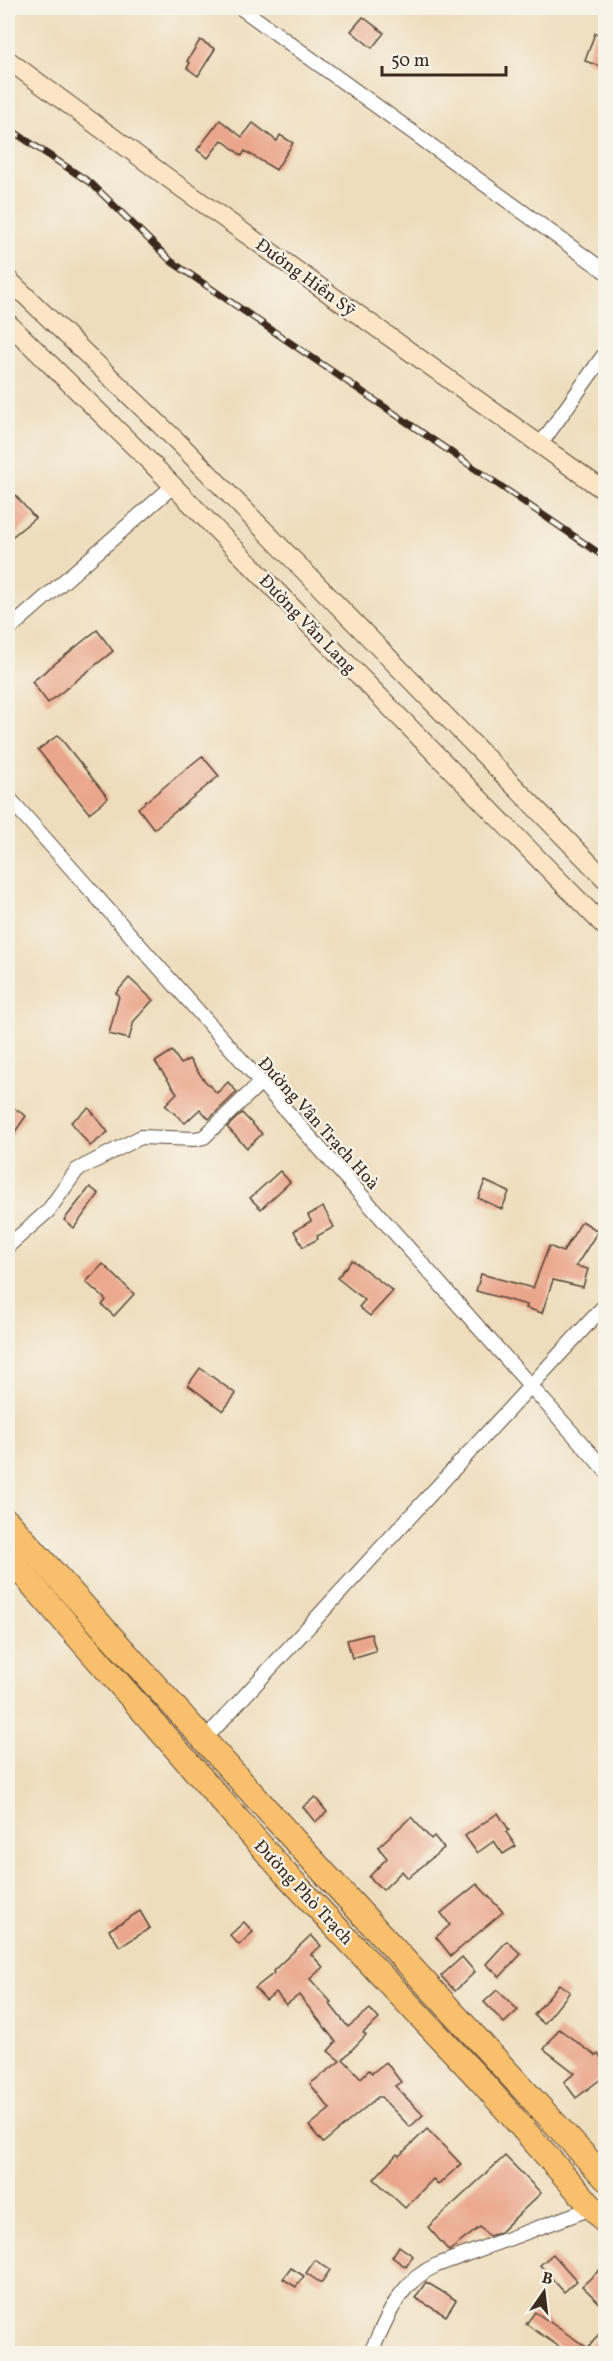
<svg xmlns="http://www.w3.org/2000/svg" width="613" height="2361" font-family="Vollkorn,serif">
<rect width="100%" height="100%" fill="#f7f3e8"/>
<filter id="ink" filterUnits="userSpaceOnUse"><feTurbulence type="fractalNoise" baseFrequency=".0167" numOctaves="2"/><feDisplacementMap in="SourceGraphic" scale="12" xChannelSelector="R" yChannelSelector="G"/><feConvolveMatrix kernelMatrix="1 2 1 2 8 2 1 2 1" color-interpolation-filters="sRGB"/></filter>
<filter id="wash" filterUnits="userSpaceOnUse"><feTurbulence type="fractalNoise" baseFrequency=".008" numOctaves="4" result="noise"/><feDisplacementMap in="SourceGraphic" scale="24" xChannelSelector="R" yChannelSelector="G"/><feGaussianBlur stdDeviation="1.35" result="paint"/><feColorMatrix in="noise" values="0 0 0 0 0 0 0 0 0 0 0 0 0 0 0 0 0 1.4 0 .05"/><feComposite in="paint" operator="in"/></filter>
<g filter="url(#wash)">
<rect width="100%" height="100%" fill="#eeddbc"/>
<g id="blocks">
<g fill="#eaa68a">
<path d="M363 17 384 33 372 48 351 31Z"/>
<path d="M595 33 606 38V68L585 61Z"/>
<path d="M200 40 215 49 198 76 187 68 190 63 187 61Z"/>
<path d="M220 120 242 137 253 123 277 141 280 135 293 143 276 170 245 151 242 156 222 140 208 158 197 150Z"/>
<path d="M15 495 35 518 13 536 8 530V502Z"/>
<path d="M97 630 113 651 48 703 32 682Z"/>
<path d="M58 735 108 798 89 813 38 750Z"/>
<path d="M202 756 219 776 154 829 138 808Z"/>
<path d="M129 978 153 1000 134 1021 129 1039 109 1034 119 996 116 993Z"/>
<path d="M172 1051 181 1064 189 1059 204 1080 217 1093 228 1082 237 1092 209 1119 200 1109 185 1123 165 1105 177 1093 155 1062Z"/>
<path d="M8 1104 26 1116 8 1142Z"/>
<path d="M89 1108 108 1132 90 1146 71 1122Z"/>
<path d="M242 1113 262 1134 247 1148 227 1127Z"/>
<path d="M280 1171 290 1182 261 1209 250 1198Z"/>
<path d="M485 1181 509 1192 502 1209 478 1198Z"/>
<path d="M90 1187 99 1194 74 1228 64 1220Z"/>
<path d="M323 1207 334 1227 317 1236 318 1239 303 1247 294 1231 311 1221 308 1215Z"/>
<path d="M582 1221 598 1231 576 1266 588 1269 583 1287 553 1280 542 1313 526 1308 527 1305 476 1291 481 1274 533 1288 549 1246 563 1252Z"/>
<path d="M352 1260 393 1291 370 1316 359 1307 365 1300 337 1278Z"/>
<path d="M103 1264 134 1294 114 1316 102 1305 106 1300 86 1282Z"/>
<path d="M200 1368 236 1394 223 1411 188 1385Z"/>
<path d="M371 1634 376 1651 352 1658 347 1640Z"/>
<path d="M315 1797 327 1812 315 1822 303 1807Z"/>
<path d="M498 1813 509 1830 506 1832 516 1846 503 1854 494 1841 477 1853 465 1836Z"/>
<path d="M411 1817 431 1839 434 1836 444 1848 408 1878 402 1871 383 1890 369 1877 387 1858 378 1847Z"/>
<path d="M477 1884 503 1912 451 1956 436 1937 450 1925 441 1913Z"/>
<path d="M140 1911 150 1928 120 1947 109 1930Z"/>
<path d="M244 1922 253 1932 239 1945 230 1935Z"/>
<path d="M311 1935 321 1946 311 1954 323 1967 310 1979 331 2002 329 2003 348 2027 370 2009 379 2019 363 2033 366 2035 343 2059 361 2078 369 2070 372 2073 386 2062 401 2082 395 2086 423 2115 410 2127 381 2097H378L323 2143 309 2126 330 2109 310 2084 340 2061 328 2051 336 2042 299 1995 286 2005 276 1992 266 2000 255 1988 274 1973 273 1971Z"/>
<path d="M507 1941 521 1954 500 1977 486 1964Z"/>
<path d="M462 1957 475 1972 455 1991 441 1976Z"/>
<path d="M559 1984 570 1992 544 2024 534 2015Z"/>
<path d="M497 1990 518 2010 504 2023 484 2002Z"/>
<path d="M559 2029 596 2056 598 2054 606 2064V2075L576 2098 564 2082 575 2073 544 2049Z"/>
<path d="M427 2129 461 2164 438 2185 433 2179 405 2208 374 2179 397 2154 399 2156Z"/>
<path d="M505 2156 541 2193 499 2233 489 2236 480 2227 449 2251 428 2227Z"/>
<path d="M399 2246 413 2256 406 2267 392 2257Z"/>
<path d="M553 2254 577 2281 564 2292 540 2265Z"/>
<path d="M315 2260 330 2270 321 2283 306 2273Z"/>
<path d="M606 2264V2309L582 2286Z"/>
<path d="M291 2268 304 2276 296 2287 283 2279Z"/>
<path d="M426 2282 456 2300 446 2316 415 2298Z"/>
<path d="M535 2312 588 2348 606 2325V2354H570L526 2324Z"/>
</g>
</g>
</g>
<g filter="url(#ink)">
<use href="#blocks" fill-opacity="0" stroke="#564536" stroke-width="1.5"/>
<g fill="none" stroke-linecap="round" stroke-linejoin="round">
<defs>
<g id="street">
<path d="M241 8 606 272"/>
<path d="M540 445 606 352"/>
<path d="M8 630 173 486"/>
<path d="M8 797 606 1471"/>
<path d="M8 1246 48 1211 77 1170 141 1137 195 1139 204 1137 260 1083"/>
<path d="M204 1740 606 1304"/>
<path d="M370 2354C388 2317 398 2282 437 2265L592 2208"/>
</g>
<g id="secondary">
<path d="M8 60 183 189 606 492"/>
<path d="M8 279 181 445 606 880"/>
<path d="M8 323 150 462 606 928"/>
</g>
<g id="highway">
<path d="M8 1522 305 1852 606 2179"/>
<path d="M8 1557 284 1872 481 2081 606 2223"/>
</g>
</defs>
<use href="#street" stroke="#564536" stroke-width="16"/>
<use href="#secondary" stroke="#564536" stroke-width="20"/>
<use href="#highway" stroke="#564536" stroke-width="26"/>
<use href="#street" stroke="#fff" stroke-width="14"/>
<use href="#secondary" stroke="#fce5c4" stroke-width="18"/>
<use href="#highway" stroke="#f8bf6c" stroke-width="24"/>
<defs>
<path id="rail" d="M8 128 92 184 172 262 606 558"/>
</defs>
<use href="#rail" stroke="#3b2a1e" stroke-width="7"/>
<use href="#rail" stroke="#f7f3e8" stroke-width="4.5" stroke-dasharray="14" stroke-linecap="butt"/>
</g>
</g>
<g text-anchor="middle" stroke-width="4.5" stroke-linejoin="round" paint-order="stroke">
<g font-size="18" fill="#3b2a1e" stroke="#f7f3e8">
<text transform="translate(306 277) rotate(36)" y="6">Đường Hiền Sỹ</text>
<text transform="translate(308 624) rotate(46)" y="6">Đường Văn Lang</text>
<text transform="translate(319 1123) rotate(48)" y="6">Đường Vân Trạch Hoà</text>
<text transform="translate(304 1892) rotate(47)" y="6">Đường Phò Trạch</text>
</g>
</g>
<rect width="613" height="2361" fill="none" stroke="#f7f3e8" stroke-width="30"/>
<g transform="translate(544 2292) rotate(14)" stroke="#f7f3e8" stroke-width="4.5" paint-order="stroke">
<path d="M0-4.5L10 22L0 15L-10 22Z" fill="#3b2a1e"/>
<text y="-9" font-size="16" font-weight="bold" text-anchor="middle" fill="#3b2a1e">B</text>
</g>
<path d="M382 66v9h124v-9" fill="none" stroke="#3b2a1e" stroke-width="3"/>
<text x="391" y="66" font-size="18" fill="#3b2a1e" stroke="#f7f3e8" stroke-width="4.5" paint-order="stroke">50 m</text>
</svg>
